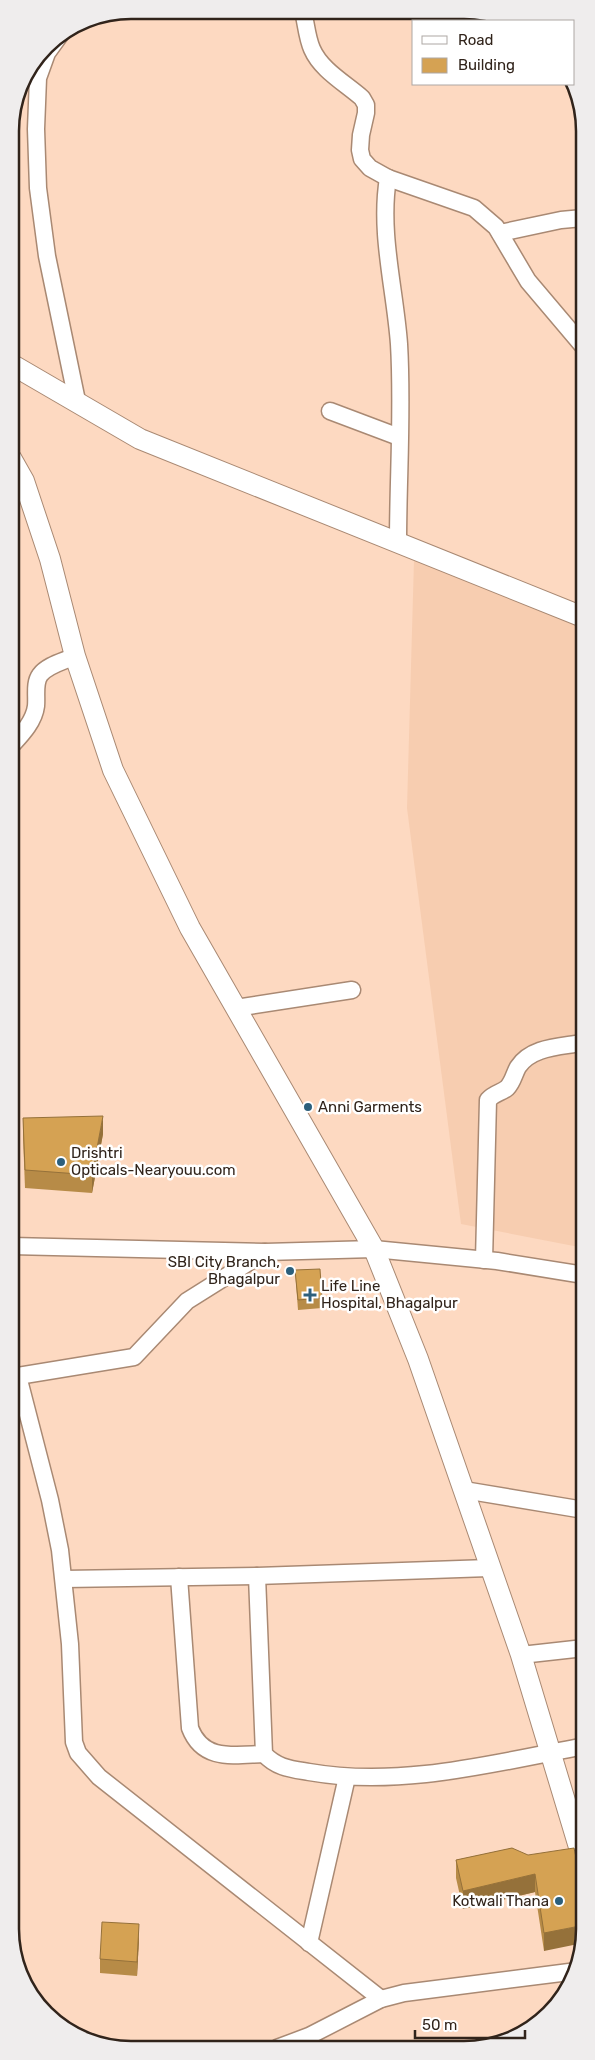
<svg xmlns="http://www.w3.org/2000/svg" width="595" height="2060" font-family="Rubik,sans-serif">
<rect width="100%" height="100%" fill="#fdd9c1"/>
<path fill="#f7cdb0" d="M414 560 583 628 584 1248 461 1224 407 808Z"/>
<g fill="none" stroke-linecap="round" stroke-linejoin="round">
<defs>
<g id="minor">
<path d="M303 11C306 23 307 38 312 49 321 70 345 83 362 98L366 105V113L361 135 360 150 362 159 370 168 388 178 474 208 496 227 528 281 583 346"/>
<path d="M60 35 47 53 38 78 36 129 38 188 47 256 77 401"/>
<path d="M388 178C379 233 395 289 399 344 403 410 398 477 398 543"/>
<path d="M500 233 561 220 583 218"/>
<path d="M330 411 399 437"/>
<path d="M11 746C21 735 34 722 36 706 37 696 34 683 40 675 47 665 65 661 75 656"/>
<path d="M236 1008 352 990"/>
<path d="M11 1246 265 1252 374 1249 497 1261 584 1275"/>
<path d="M484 1260 488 1100C494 1093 501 1093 507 1088 513 1082 514 1074 518 1067 531 1047 559 1047 581 1043"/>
<path d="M18 1376 50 1500 60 1550 70 1644 74 1742 78 1753 99 1777 381 1999"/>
<path d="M12 1381 18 1376 134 1357 187 1301 265 1252"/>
<path d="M464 1490 584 1510"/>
<path d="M257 1576 264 1754C277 1768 291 1769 309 1772 401 1788 494 1763 585 1746"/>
<path d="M179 1577 190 1728C203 1762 234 1755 264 1754"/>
<path d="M64 1579 257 1576 489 1568"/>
<path d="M521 1655 584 1648"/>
<path d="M309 1943 347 1777"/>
<path d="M277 2048 309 2036 381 1999 404 1993 577 1971"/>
</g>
<g id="major">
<path d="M11 364 140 439 583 617"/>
<path d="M11 458 24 481 50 559 75 656 113 770 190 928 374 1249 418 1359 521 1655 585 1867"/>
</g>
</defs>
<use href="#minor" stroke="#a98973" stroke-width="19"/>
<use href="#major" stroke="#a98973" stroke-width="22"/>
<use href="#minor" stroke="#fff" stroke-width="16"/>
<use href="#major" stroke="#fff" stroke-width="20"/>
</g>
<g fill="#b78b47">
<path d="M23 1118 103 1134 92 1193 25 1188 23 1136Z"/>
<path d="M295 1270 322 1298V1308L298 1310Z"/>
<path d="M512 1848 585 1900 544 1951 535 1892 463 1909 456 1878V1860Z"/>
<path d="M139 1938 137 1976 100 1973V1959Z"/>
</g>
<g fill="#95713a">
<path d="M103 1116V1134L92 1193V1175Z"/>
<path d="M535 1874V1892L463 1909V1891Z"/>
<path d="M139 1924V1938L137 1976V1962Z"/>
<path d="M585 1925V1937L583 1943 544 1951V1933Z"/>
</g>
<g fill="#d5a253" stroke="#95713a">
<path d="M103 1116 92 1175 25 1170 23 1118Z"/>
<path d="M320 1269 322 1298 298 1300 295 1270Z"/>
<path d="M512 1848 528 1855 574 1848 585 1900V1925L544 1933 535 1874 463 1891 456 1860Z"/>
<path d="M102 1922 139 1924 137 1962 100 1959Z"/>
</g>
<g fill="#2c5f7c" stroke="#fff" stroke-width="2">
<circle cx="308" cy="1107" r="5"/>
<circle cx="61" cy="1162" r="5"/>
<circle cx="290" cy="1271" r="5"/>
<path d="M307.5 1287.5h5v5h5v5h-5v5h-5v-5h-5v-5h5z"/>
<circle cx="559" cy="1901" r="5"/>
</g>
<g text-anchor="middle" stroke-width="5" stroke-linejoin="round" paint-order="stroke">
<g font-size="15" fill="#31241b" stroke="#fff" text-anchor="start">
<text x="318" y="1112">Anni Garments</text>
<text x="71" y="1158">Drishtri<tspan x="71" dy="17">Opticals-Nearyouu.com</tspan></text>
<text x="280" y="1267" text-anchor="end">SBI City Branch,<tspan x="280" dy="17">Bhagalpur</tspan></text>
<text x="321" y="1291">Life Line<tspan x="321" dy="17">Hospital, Bhagalpur</tspan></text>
<text x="549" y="1906" text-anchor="end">Kotwali Thana</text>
</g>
</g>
<path d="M0 0H595V2060H0ZM131 19H464A112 112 0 0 1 576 131V1929A112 112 0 0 1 464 2041H131A112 112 0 0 1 19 1929V131A112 112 0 0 1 131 19Z" fill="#efeded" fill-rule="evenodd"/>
<path fill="none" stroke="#31241b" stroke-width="2.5" d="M131 19H464A112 112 0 0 1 576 131V1929A112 112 0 0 1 464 2041H131A112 112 0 0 1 19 1929V131A112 112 0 0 1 131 19Z"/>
<rect x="412" y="20" width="162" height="65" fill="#ffffff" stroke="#ada7a4"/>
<rect x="422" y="36" width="25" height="8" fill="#ffffff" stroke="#ada7a4"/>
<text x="458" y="45" font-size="15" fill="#31241b">Road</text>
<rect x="422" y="58" width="25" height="15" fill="#d5a253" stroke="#ada7a4"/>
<text x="458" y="70" font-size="15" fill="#31241b">Building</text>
<path d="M415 2030v8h110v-8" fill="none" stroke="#31241b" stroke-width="2.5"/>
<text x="422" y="2030" font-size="15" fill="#31241b" stroke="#ffffff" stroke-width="4" paint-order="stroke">50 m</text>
</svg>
